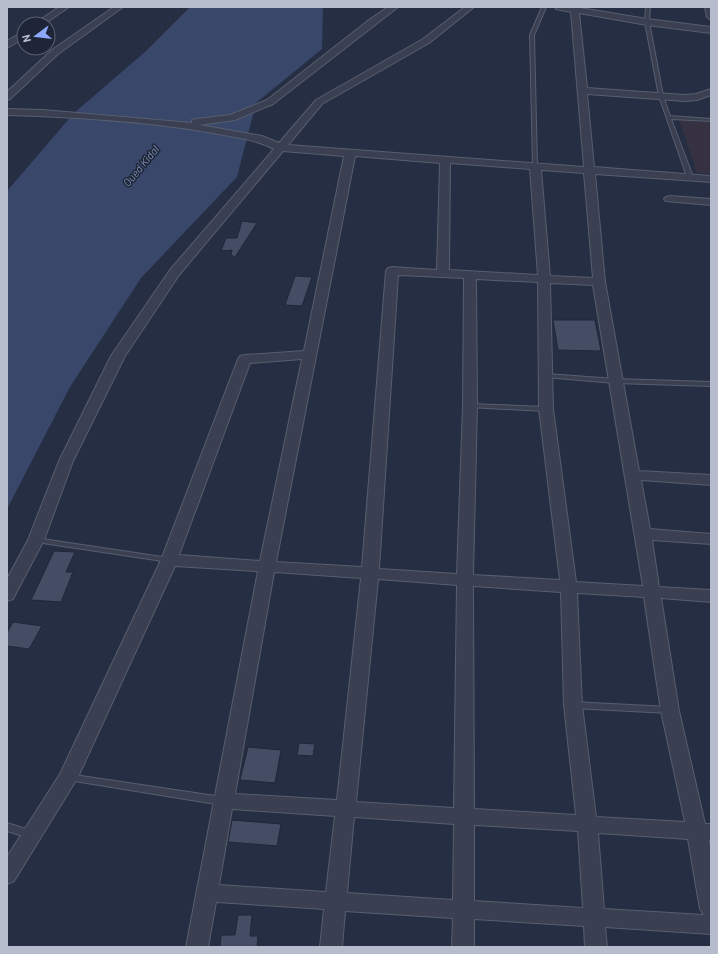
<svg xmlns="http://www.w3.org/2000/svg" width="718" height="954" font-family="Barlow,sans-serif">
<rect width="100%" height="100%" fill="#252e42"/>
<path fill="#363242" d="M679 120 711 122V174L697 173Z"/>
<path fill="#38476a" d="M190 7H323L322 49 256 103 237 177 141 278 70 387 7 509V191L74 113 146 51Z"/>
<g fill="#444d64" stroke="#202739">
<path d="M242 221 257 223 235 257 231 255 232 250 221 251 226 238H237Z"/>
<path d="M295 276 312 277 302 306 285 305Z"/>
<path d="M553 320H595L601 351 558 350Z"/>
<path d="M54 551 75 552 66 572H73L61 602 31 600Z"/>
<path d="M13 622 42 626 29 649 7 646V633Z"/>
<path d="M299 743 315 744 313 756 297 755Z"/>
<path d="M248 747 281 750 275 783 240 780Z"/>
<path d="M232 820 281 824 277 846 228 842Z"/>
<path d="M238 915H252L250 936H258L257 947H220L221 935H235Z"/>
</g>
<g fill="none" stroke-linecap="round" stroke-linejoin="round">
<defs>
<g id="lane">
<path d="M542 7H546L534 35 537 166 535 167 533 166 530 35Z"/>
<path d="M646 7H650L649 22 663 96 670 116 711 119V121L671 119 693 177 692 178 687 177 659 96 645 22Z"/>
<path d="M547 374 615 379 711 382V386L615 383 545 377 544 376Z"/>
<path d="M470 404 546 407 549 409 546 411 468 407 467 406Z"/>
<path d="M33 538H36L169 558 173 560 169 562 36 542 32 540Z"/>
<path d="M573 702 669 707 672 708 673 710 672 712 669 713 573 708 570 707 569 705 570 703Z"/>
<path d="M68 774 222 797 225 798 227 801 225 804 222 805 68 780 65 779 64 777 65 775Z"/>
<path d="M7 823 35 832 37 835 35 838 32 839 7 831Z"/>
</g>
<g id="street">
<path d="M59 7H69L44 24H34Z"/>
<path d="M114 7H123L58 54 10 99 7 100V92L52 50Z"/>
<path d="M388 7H398L273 104 235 120 199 125 262 136 279 143 316 100 423 39 465 7H474L429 43 322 104 288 145 584 167 571 12 556 9 555 7H574L647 19 711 27V33L647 25 579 13 587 88 685 95 696 94 711 89V95L697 100 685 101 587 94 594 167 711 176V182L595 174 605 282 639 471 711 475V485L641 480 650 529 711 534V544L652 540 659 587 711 590V602L661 598 679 711 705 824H711V840H709L711 852V934L605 927 607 947H585L584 926 474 919V947H452L453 918 345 911 342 947H320L324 909 216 902 208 947H186L258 571 175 566 78 777 14 881 7 884V857L60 774 161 560 238 359 240 356 245 355 304 351 344 156 283 151 179 275 125 356 73 461 44 540 15 595 13 599 7 601V579L28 540 59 461 111 356 170 270 274 149C254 139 234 137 213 133 146 121 74 117 7 115V109L43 110 192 123V120L196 119 230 115 267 100 369 20ZM355 156 440 163 437 270 392 267 388 268 386 271 362 567 276 562ZM450 163 530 169 538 275 449 270ZM541 170 584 173 593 278 550 276ZM398 275 464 278 463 406 457 574 379 569ZM476 279 538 282 539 409 560 580 473 575 477 406ZM550 283 593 285 643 586 576 582 553 409ZM302 359 260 561 179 555 250 363ZM274 572 361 578 337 800 235 794ZM378 579 457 585 454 808 356 802ZM473 586 561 592 564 705 576 815 474 809ZM577 593 644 597 661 711 685 822 596 817 582 705ZM232 809 335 816 326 892 219 885ZM354 817 454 824 453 900 347 893ZM474 825 578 831 583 908 474 901ZM598 833 688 839 700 909 704 915 604 909Z"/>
<path d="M705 7H711V20L707 17Z"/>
<path d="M24 31V38L7 48V41Z"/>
<path d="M670 196 711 199V205L666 201 664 199 666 197Z"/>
</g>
</defs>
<use href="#lane" stroke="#575e6f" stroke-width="2"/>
<use href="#street" stroke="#575e6f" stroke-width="2"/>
<use href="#lane" fill="#3a4052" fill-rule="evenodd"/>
<use href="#street" fill="#3a4052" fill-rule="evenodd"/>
</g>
<g text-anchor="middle" stroke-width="3" stroke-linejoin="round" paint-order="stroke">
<g font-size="11" font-style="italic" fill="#7d8eb4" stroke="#1e2537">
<text transform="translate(141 166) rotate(-50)" y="4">Oued Kidal</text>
</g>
</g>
<rect width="718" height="954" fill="none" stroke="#b6bccc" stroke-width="16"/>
<g transform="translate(36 36) rotate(255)"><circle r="19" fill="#1e2537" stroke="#5b6173"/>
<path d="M0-3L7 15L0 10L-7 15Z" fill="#8ca8fb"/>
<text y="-6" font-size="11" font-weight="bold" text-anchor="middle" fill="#b6bccc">N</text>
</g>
</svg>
